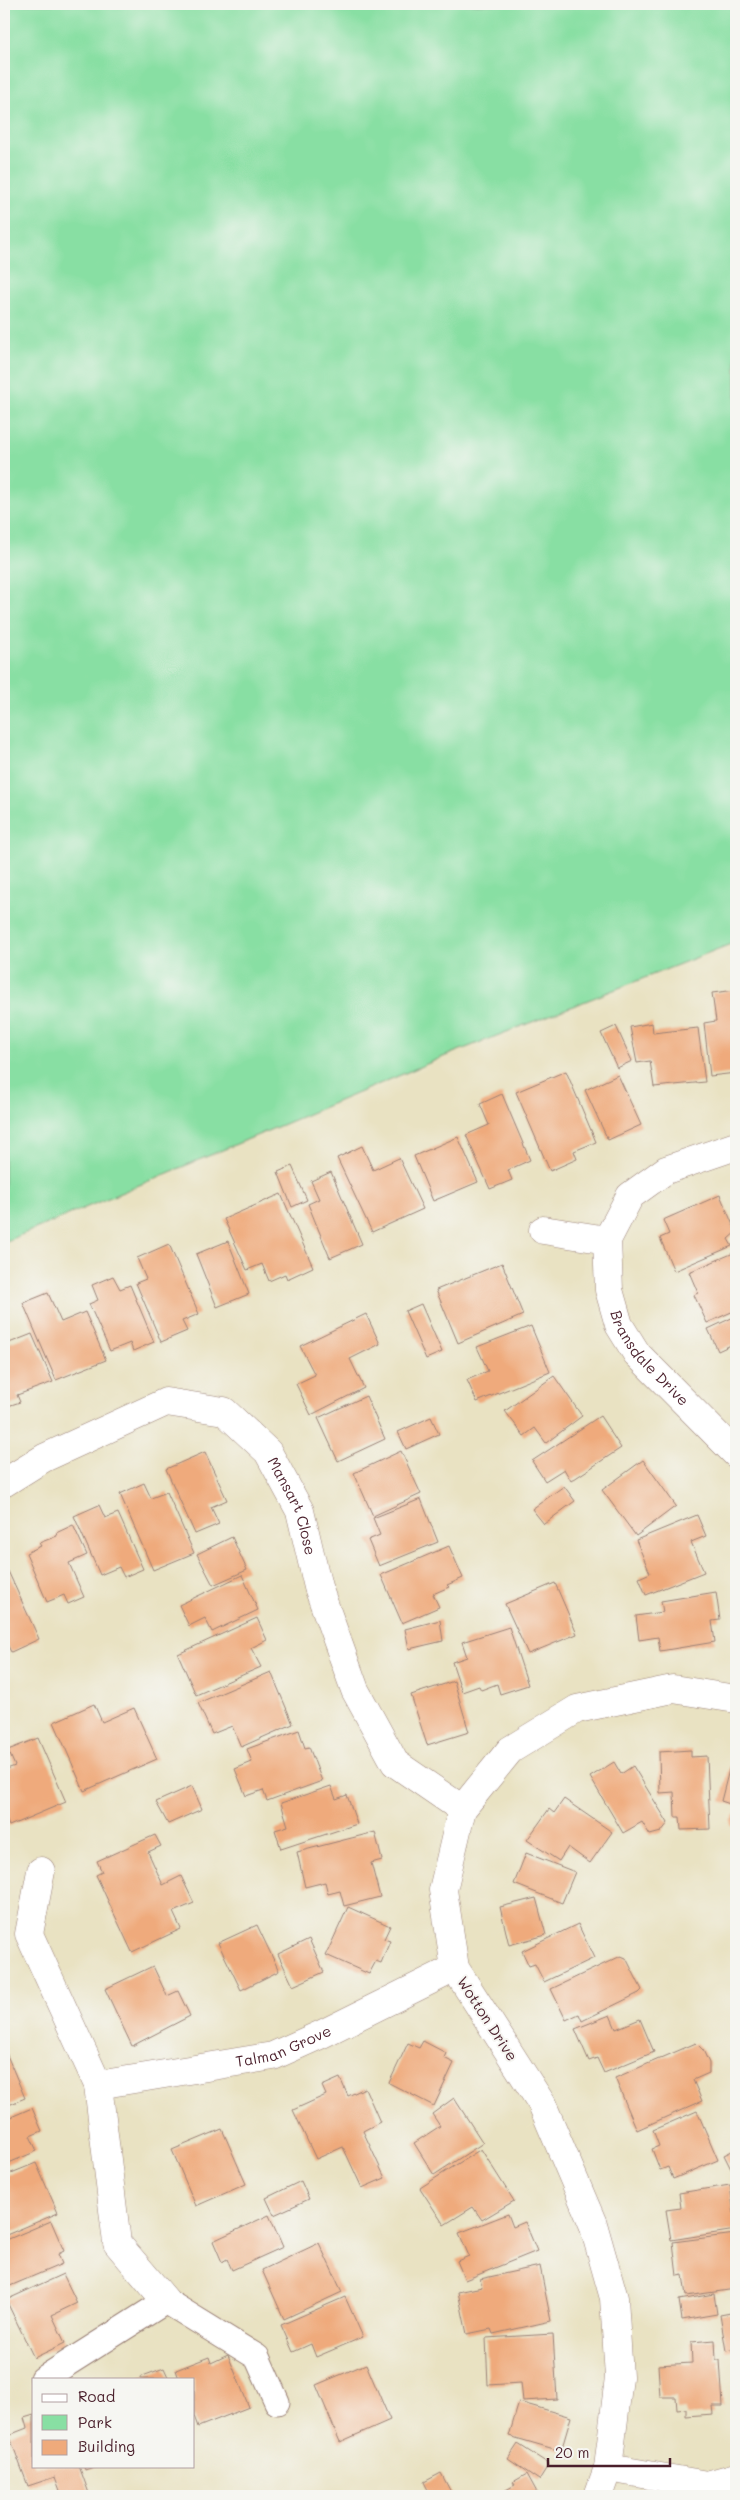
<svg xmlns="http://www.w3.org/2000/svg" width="740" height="2500" font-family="Mali,sans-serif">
<rect width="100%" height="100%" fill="#f6f6f2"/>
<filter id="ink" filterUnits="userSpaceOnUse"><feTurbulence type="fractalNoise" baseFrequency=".02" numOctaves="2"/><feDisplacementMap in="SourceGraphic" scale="10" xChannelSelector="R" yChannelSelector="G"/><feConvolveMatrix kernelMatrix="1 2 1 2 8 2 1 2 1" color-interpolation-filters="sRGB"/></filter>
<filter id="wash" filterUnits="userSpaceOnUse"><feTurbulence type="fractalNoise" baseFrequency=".0096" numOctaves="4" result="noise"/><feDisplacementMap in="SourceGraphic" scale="20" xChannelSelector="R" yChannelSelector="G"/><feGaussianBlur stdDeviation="1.12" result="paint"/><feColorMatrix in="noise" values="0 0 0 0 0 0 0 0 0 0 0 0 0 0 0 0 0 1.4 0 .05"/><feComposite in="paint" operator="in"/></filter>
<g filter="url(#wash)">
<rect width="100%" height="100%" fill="#e9e2c2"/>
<path fill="#88dfa3" stroke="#697f67" d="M4 4H736V942L448 1055 4 1242Z"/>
<g id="blocks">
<g fill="#efaa7b">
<path d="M736 990V1073L710 1076 704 1023 716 1021 712 993Z"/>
<path d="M652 1023 653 1033 698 1028 705 1082 654 1087 650 1061 637 1063 630 1027Z"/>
<path d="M616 1026 632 1061 617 1068 601 1033Z"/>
<path d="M566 1071 596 1142 574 1151 577 1159 550 1171 516 1092Z"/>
<path d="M618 1075 641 1125 608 1140 585 1090Z"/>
<path d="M502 1094 530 1160 508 1170 512 1180 490 1189 466 1135 489 1125 480 1104Z"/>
<path d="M458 1137 478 1182 433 1201 414 1156Z"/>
<path d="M362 1146 373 1170 399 1158 423 1209 372 1232 337 1158Z"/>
<path d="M292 1166 307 1200 292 1207 278 1172Z"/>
<path d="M331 1172 362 1244 330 1258 308 1204 319 1199 311 1181Z"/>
<path d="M281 1194 313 1267 287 1279 285 1274 269 1281 262 1264 247 1270 224 1219Z"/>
<path d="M720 1195 736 1232 728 1239 732 1246 674 1271 660 1238 669 1234 663 1220Z"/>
<path d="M228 1241 249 1294 217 1307 196 1254Z"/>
<path d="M169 1244 199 1314 182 1321 187 1331 161 1342 136 1283 146 1279 137 1258Z"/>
<path d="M736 1252V1310L707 1323 694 1295 698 1293 689 1272Z"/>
<path d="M502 1263 523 1315 458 1343 436 1290Z"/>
<path d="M113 1276 120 1289 130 1285 154 1342 133 1351 130 1343 110 1351 89 1304 98 1300 92 1285Z"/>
<path d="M48 1293 61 1322 85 1312 106 1360 56 1380 23 1303Z"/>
<path d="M421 1304 442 1352 426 1359 405 1311Z"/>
<path d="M366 1314 380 1344 350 1359 364 1388 311 1415 296 1384 315 1375 300 1346Z"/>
<path d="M736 1316V1357L731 1345 718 1351 708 1329Z"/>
<path d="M531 1326 550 1372 477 1402 467 1380 488 1371 477 1347Z"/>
<path d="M32 1334 53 1382 17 1395 20 1402 5 1407 4 1345Z"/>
<path d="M554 1376 582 1416 546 1443 535 1428 524 1436 505 1411Z"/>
<path d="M366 1396 385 1439 338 1461 318 1418Z"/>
<path d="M600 1416 621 1448 571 1481 564 1469 545 1481 532 1461Z"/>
<path d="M431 1417 439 1434 406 1449 398 1432Z"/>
<path d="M401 1451 421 1494 373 1516 354 1473Z"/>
<path d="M205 1452 227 1500 211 1507 219 1524 195 1534 166 1469Z"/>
<path d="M643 1460 676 1506 636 1536 602 1490Z"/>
<path d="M144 1483 151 1498 167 1492 194 1553 153 1570 120 1494Z"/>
<path d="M564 1486 575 1501 544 1524 532 1509Z"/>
<path d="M421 1499 438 1542 379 1566 368 1540 380 1535 373 1518Z"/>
<path d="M99 1505 105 1518 118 1513 143 1569 124 1577 119 1567 100 1575 74 1516Z"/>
<path d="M697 1515 706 1536 691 1542 704 1572 646 1595 639 1578 650 1573 636 1540Z"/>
<path d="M73 1525 87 1555 69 1563 84 1597 68 1604 64 1595 47 1602 26 1553 41 1546 39 1543 57 1536 56 1533Z"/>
<path d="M232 1537 247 1570 213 1585 197 1554Z"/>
<path d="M449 1546 463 1578 447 1585 449 1587 433 1594 439 1607 402 1623 381 1575Z"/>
<path d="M8 1571 39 1639 11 1652 4 1638V1573Z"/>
<path d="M242 1575 258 1610 212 1632 205 1618 189 1626 179 1605Z"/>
<path d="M555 1583 577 1634 528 1654 505 1604Z"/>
<path d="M716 1592 720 1620 712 1621 715 1642 660 1651 658 1637 639 1640 636 1616 663 1612 661 1601Z"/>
<path d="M257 1618 267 1640 251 1648 261 1667 196 1695 178 1654Z"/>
<path d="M440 1620 443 1641 409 1649 405 1629Z"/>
<path d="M509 1627 528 1685 500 1694 497 1684 481 1690 479 1686 462 1692 452 1662 467 1657 462 1642Z"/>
<path d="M271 1672 293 1724 241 1747 232 1726 212 1734 198 1703Z"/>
<path d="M454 1681 469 1732 427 1745 411 1695Z"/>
<path d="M94 1704 102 1722 134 1708 157 1759 84 1791 54 1722Z"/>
<path d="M299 1730 305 1748 309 1747 322 1781 267 1801 263 1790 246 1796 235 1769 252 1762 247 1749Z"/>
<path d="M38 1738 66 1802 9 1826 4 1814V1770L15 1766 8 1750Z"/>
<path d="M691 1750V1757L707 1756 710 1829 681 1830 680 1817H675L674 1792 660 1793 659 1752Z"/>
<path d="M614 1762 621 1774 633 1766 668 1823 661 1832 650 1835 642 1822 623 1833 590 1777Z"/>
<path d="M730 1766 736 1768V1806L721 1801Z"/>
<path d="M192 1786 202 1809 168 1824 156 1802Z"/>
<path d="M331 1786 336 1799 347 1795 357 1824 281 1849 275 1830 288 1826 281 1803Z"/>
<path d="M564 1799 612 1832 590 1863 568 1847 559 1861 527 1840 549 1809 554 1813Z"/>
<path d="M736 1813V1829L731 1825 730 1820Z"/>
<path d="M375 1832 382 1860 371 1863 380 1897 344 1906 340 1891 328 1894 325 1882 305 1887 297 1852Z"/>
<path d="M155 1835 161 1846 148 1852 163 1885 181 1876 194 1903 173 1912 181 1929 132 1952 96 1875 102 1872 97 1861Z"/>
<path d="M526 1853 575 1872 562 1903 514 1884Z"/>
<path d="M536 1898 546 1935 509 1945 500 1907Z"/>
<path d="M348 1907 390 1926 384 1939 390 1941 381 1963 376 1961 369 1974 326 1955Z"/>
<path d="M578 1924 594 1958 544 1982 535 1964 529 1966 522 1951Z"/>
<path d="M257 1925 279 1971 241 1990 218 1943Z"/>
<path d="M309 1939 324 1972 293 1986 278 1954Z"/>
<path d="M621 1956 626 1958 642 1990 639 1993 582 2021 579 2014 566 2020 551 1989Z"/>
<path d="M153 1966 167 1996 178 1991 190 2016 132 2046 105 1989Z"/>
<path d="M610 2015 616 2029 640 2019 654 2052 604 2073 597 2058 589 2061 575 2029Z"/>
<path d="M423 2041 446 2053 444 2058 454 2063 434 2106 389 2083 408 2043 419 2048Z"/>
<path d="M696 2043 703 2050 709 2063V2073L693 2080 702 2101 637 2130 615 2078Z"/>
<path d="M4 2048 25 2098 4 2107Z"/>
<path d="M340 2078 348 2096 365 2088 380 2122 363 2131 385 2178 362 2188 343 2147 316 2159 293 2110 326 2095 322 2086Z"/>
<path d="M454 2098 483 2143 434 2175 414 2143 440 2126 432 2114Z"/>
<path d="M32 2108 42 2131 30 2136 37 2151 4 2165V2120Z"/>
<path d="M697 2111 718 2160 673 2179 668 2167 660 2170 652 2149 659 2146 653 2130Z"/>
<path d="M222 2129 246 2184 196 2206 172 2150Z"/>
<path d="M481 2149 514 2201 482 2220 473 2207 444 2225 420 2188Z"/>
<path d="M736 2149V2167L731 2169 724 2155Z"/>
<path d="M36 2163 58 2213 4 2236V2176Z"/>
<path d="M301 2181 309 2199 274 2215 266 2198Z"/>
<path d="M730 2185 736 2230 671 2240 666 2210 681 2208 679 2193Z"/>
<path d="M508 2214 513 2227 525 2222 537 2251 465 2280 457 2261 469 2256 459 2233Z"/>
<path d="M269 2215 283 2247 232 2270 227 2259 222 2262 213 2241Z"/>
<path d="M51 2221 64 2251 58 2254 62 2264 10 2286 4 2271V2241Z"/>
<path d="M735 2234 736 2289 686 2296 683 2275 677 2276 673 2242Z"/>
<path d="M319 2243 342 2292 284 2319 262 2270Z"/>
<path d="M540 2266 551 2321 493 2334 491 2329 467 2334 458 2292 482 2287 480 2279Z"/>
<path d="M63 2274 77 2303 52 2315 65 2343 34 2358 6 2300Z"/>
<path d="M714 2294 717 2314 682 2320 679 2300Z"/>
<path d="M345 2297 363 2337 316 2357 311 2344 293 2352 281 2325Z"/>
<path d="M736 2312V2349L726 2351 720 2315Z"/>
<path d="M553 2334 557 2399 523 2401 521 2383 488 2385 486 2338Z"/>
<path d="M715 2340 716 2360H720L723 2406H712L713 2414 686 2416V2409L677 2410 676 2397H660L658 2365 692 2363 691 2342Z"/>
<path d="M228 2355 249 2407 198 2427 194 2416V2379H179L176 2370 209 2357 211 2363Z"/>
<path d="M366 2364 390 2420 340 2442 316 2385Z"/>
<path d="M164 2368 169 2379H140V2377Z"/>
<path d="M519 2402 571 2417 561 2451 509 2436Z"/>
<path d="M34 2415V2466H79L90 2496H62L55 2477 28 2486 9 2435 27 2428 24 2418Z"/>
<path d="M518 2444 549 2464 539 2480 508 2459Z"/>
<path d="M84 2466H96L85 2470Z"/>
<path d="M441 2473 453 2496H431L424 2482Z"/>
<path d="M527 2474 539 2496H495L515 2485 513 2482Z"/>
</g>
</g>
</g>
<g filter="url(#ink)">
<use href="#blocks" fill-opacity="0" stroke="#9a8076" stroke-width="1"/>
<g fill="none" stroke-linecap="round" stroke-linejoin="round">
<defs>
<path id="service" d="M43 2379 166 2301 257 2357 277 2402"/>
<g id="minor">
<path id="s1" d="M736 1146 666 1170 630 1196 607 1240 609 1290 619 1325 637 1354 736 1454"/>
<path d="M543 1230 607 1240"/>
<path id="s2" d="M4 1483 44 1458 166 1402 224 1411 268 1452 300 1511 318 1587 355 1690 395 1763 462 1809"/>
<path d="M41 1871 29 1934 98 2085 117 2243 166 2301"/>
<path id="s3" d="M98 2085 273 2056 322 2034 455 1968"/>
<path d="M608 2468 707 2485 736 2477"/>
<path d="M598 2496 608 2468 619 2377 614 2298 593 2224 542 2104 455 1968 443 1890 462 1809 510 1750 577 1709 673 1689 736 1699"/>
</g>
</defs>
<use href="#service" stroke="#9a8076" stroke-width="27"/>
<use href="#minor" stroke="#9a8076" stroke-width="29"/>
<use href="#service" stroke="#fff" stroke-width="25"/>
<use href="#minor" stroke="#fff" stroke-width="28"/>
</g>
</g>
<g text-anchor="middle" stroke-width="4" stroke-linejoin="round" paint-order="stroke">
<g font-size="15" fill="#4a1f2b" stroke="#f6f6f2">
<text dy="5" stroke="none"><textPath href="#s1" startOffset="299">Bransdale Drive</textPath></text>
<text dy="5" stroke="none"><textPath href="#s2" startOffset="360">Mansart Close</textPath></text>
<text transform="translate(487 2019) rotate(57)" y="5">Wotton Drive</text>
<text dy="5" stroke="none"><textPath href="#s3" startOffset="190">Talman Grove</textPath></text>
</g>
</g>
<rect width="740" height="2500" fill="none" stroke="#f6f6f2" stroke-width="20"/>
<rect x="32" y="2378" width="162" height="90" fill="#f6f6f2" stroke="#b1a0a2"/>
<rect x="42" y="2394" width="25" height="8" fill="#ffffff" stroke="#b1a0a2"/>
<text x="78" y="2402" font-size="15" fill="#4a1f2b">Road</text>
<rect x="42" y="2415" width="25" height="15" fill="#88dfa3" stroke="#b1a0a2"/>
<text x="78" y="2428" font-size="15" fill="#4a1f2b">Park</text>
<rect x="42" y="2440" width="25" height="15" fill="#efaa7b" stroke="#b1a0a2"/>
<text x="78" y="2452" font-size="15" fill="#4a1f2b">Building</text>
<path d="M548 2458v8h122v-8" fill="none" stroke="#4a1f2b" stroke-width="2.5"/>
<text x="555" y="2458" font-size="15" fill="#4a1f2b" stroke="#f6f6f2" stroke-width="4" paint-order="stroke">20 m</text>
</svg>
